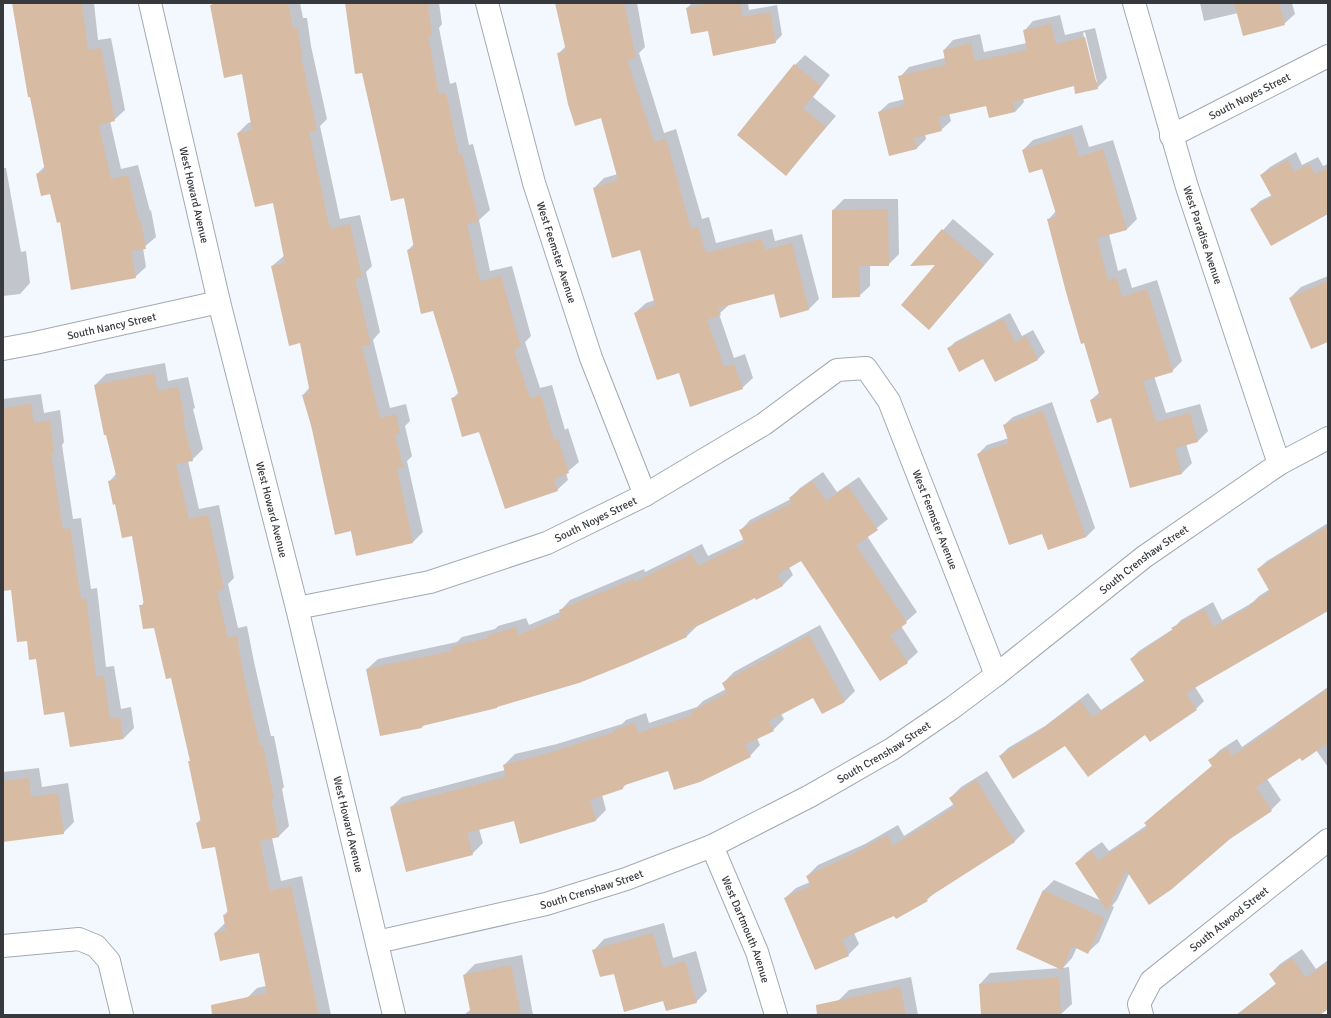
<svg xmlns="http://www.w3.org/2000/svg" width="1331" height="1018" font-family="Signika,sans-serif">
<rect width="100%" height="100%" fill="#f3f7fe"/>
<g fill="#0003" fill-rule="evenodd">
<path d="M14 3H94L98 40 111 38 125 110 114 120 110 121 121 169 138 165 150 211 151 210 156 237 143 248 146 267 135 277 61 221 50 193 37 174 45 166Z"/>
<path d="M213 3H300L303 18H307L311 46 327 119 320 126 340 219 360 215 372 266 366 272 380 332 373 340 390 408 406 404 410 421 405 426 412 456 407 461 423 532 413 542 357 555 351 530 311 425 303 395 310 387 301 342 272 266 285 255 274 202 238 133 248 123 252 122 243 73 211 6Z"/>
<path d="M347 3H439L442 24 439 28 450 84 456 82 469 145 473 144 490 210 479 220 490 271 512 266 531 336 525 342 540 388 552 385 565 430 568 428 579 462 566 473 568 480 557 490 480 431 452 399 459 392 434 310 408 250 414 244 404 197Z"/>
<path d="M556 3H637L645 47 639 53 664 133 676 129 702 219 709 217 716 243 772 229 775 241 802 234 819 299 809 309 781 316 775 293 730 304 719 314 734 358 745 354 753 378 742 388 679 371 635 313 646 303 655 300 641 249 594 188 604 178 618 174 602 117 558 54 566 46Z"/>
<path d="M692 3H748L749 10 777 5 782 35 775 42 709 30 687 8Z"/>
<path d="M1200 3H1292L1295 14 1284 24 1238 13 1204 21Z"/>
<path d="M1060 15 1065 35 1095 28 1107 78 1097 88 1074 85 1023 98 1024 102 1015 112 987 105 949 113 951 121 941 130 925 134 926 139 917 148 890 155 879 112 889 103 905 99 900 77 909 67 945 58 944 50 953 40 980 34 984 52 1027 43 1024 31 1033 21ZM1085 32 1097 82H1095L1083 33Z"/>
<path d="M805 55 830 75 813 97 836 116 786 174 795 65Z"/>
<path d="M1082 125 1089 147 1113 140 1137 219 1127 229 1109 234 1118 271 1126 268 1132 288 1157 280 1182 361 1172 371 1154 376 1166 413 1200 404 1208 431 1198 441 1186 444 1192 463 1182 473 1131 487 1112 417 1091 400 1100 392 1049 219 1056 211 1043 168 1023 150 1033 140Z"/>
<path d="M1296 152 1302 165 1318 157 1323 166 1328 164V205L1252 209 1260 201 1272 195 1261 175 1270 167Z"/>
<path d="M3 168H6L21 252 26 251 30 283 20 294 3 296Z"/>
<path d="M844 199H898L899 254 888 265H870V286L859 296 833 297V210Z"/>
<path d="M953 219 994 254 939 318 937 264 912 265Z"/>
<path d="M1328 276V341L1290 298 1301 287Z"/>
<path d="M1010 313 1022 336 1033 330 1045 352 1038 359 984 358 948 349 955 342Z"/>
<path d="M165 363 168 381 188 377 195 408 193 409 203 449 192 460 188 461 199 509 219 505 234 578 228 584 238 628 247 626 254 662 271 736H274L284 787 282 789 289 826 279 836 272 838 281 881 302 876 331 1015H250L247 998 257 988 266 986 259 952 215 933 225 923 224 915 229 910 215 845 197 823 201 819 189 762 191 760 172 677 155 626 141 606 144 602 133 534 116 503 109 482 116 474 95 385 106 374Z"/>
<path d="M41 394 44 413 60 410 64 442 62 445 73 519 81 518 91 589 97 588 106 667 114 666 121 709 131 707 134 728 123 739 70 746 65 711 28 640 12 589 3 590V399Z"/>
<path d="M1052 402 1095 528 1086 537 1048 549 1043 533 978 454 987 445 1009 438 1004 425 1013 417Z"/>
<path d="M823 472 837 492 859 477 888 519 867 536 917 612 901 626 918 652 907 662 881 680 801 559 789 567 793 575 783 585 756 599 755 596 697 626 687 636 579 682 499 705 497 707 425 724 422 727 367 669 378 659 457 642 462 637 495 629 498 626 526 618 529 625 560 612V611L570 600 644 569 645 572 702 544 708 556 744 539 740 531 750 520 791 499 790 498 800 488Z"/>
<path d="M1328 523V601L1195 687 1204 701 1196 709 1145 733 1065 744 1000 756 1008 748 1045 726 1088 693 1101 710 1145 680 1131 659 1139 651 1173 629 1181 620 1213 602 1222 620 1252 603 1259 596 1270 589 1258 569 1267 561Z"/>
<path d="M820 625 855 691 845 701 814 696 781 714 784 719 773 730 757 738 760 745 750 756 668 770 627 783 623 788 602 795 606 810 596 820 521 842 515 820 479 829 483 843 472 854 391 807 402 797 505 770 504 765 515 754 557 744 622 724 626 720 646 713 649 723 697 707 703 701 726 689 723 683 734 672Z"/>
<path d="M1328 687V767L1316 750 1301 757 1267 779 1281 800 1271 810 1129 874 1117 900 1112 906 1114 907 1099 942 1088 952 1077 947 1072 958 1063 968 1069 967 1072 1004 1061 1014 982 1015 980 984 990 973 1061 968 1044 890 1054 880 1102 901 1076 863 1086 853 1102 842 1109 851 1147 825 1146 823 1156 813 1213 765 1210 760 1220 750 1237 739 1242 747Z"/>
<path d="M39 768 42 787 68 783 74 822 63 833 3 840V772Z"/>
<path d="M987 771 1025 831 1014 842 935 892 927 900 896 918 895 915 854 933 859 944 848 955 785 898 796 888 810 882 807 876 818 865 865 844 898 825 904 836 954 804 950 798 961 787Z"/>
<path d="M664 923 673 958 696 951 707 991 696 1002 663 1000 614 972 594 950 604 939Z"/>
<path d="M1302 949 1316 969 1328 960V1009L1319 1015H1236L1277 983 1270 974 1280 964Z"/>
<path d="M522 955 533 1015H464L471 1009 464 975 475 964Z"/>
<path d="M911 977 918 1015H841L838 1001 849 990Z"/>
</g>
<g fill="#d7bba3">
<path d="M12 3H82L88 50 101 48 115 121 99 125 111 179 128 175 139 221H141L146 249 131 251 136 278 71 290 60 222 57 223 50 194 41 196 36 174 45 171 30 97H28Z"/>
<path d="M222 3H288L293 28 297 27 302 56H301L317 130 309 132 330 229 350 224 362 277 355 279 371 344 362 346 380 418 396 414 400 432 395 435 403 467 397 469 413 543 356 556 351 531 335 535 311 425 302 395 310 393 300 343 289 346 271 266 285 263 273 203 255 207 237 133 252 130 242 74 224 78 210 5Z"/>
<path d="M345 3H428L432 36H428L439 94 446 93 459 155 462 154 479 221 467 224 480 281 501 276 521 347 514 350 530 398 541 395 554 440 558 438 569 473 554 479 558 491 505 509 479 432 462 437 451 398 459 396 433 311 421 314 407 250 414 248 404 198 391 201 362 73 355 74Z"/>
<path d="M555 3H624L636 58 627 60 654 142 666 139 691 229 698 227 706 253 762 239 765 250 792 243 809 310 780 318 774 294 718 308 721 315 707 320 724 367 734 364 743 389 690 407 679 373 657 380 634 313 655 305 640 250 612 258 593 188 618 180 601 118 575 126 568 104 557 53 566 51Z"/>
<path d="M709 3H740L743 17 770 12 776 43 713 56 708 31 691 34 686 8Z"/>
<path d="M1234 3H1279L1285 25 1243 36Z"/>
<path d="M1051 24 1056 44 1085 37 1098 89 1075 94 1074 86 1013 102 1015 112 989 118 986 106 938 117 942 131 914 138 917 149 889 156 878 112 905 105 898 76 946 65 943 50 971 43 975 61 1027 50 1023 30Z"/>
<path d="M794 64 821 86 803 108 826 127 786 176 737 135Z"/>
<path d="M1072 134 1079 157 1103 149 1127 230 1097 238 1108 280 1117 278 1122 297 1147 289 1173 372 1143 381 1156 422 1190 413 1198 442 1175 448 1182 474 1130 488 1111 418 1097 423 1090 400 1100 397 1084 343 1081 344 1066 292 1047 219 1057 217 1042 169 1029 173 1022 150Z"/>
<path d="M1288 160 1294 172 1309 164 1315 174 1328 168V214L1271 246 1250 209 1272 197 1260 175Z"/>
<path d="M888 209 889 266H859L860 297 832 298V210Z"/>
<path d="M942 229 984 265 929 330 901 305 935 265 910 266Z"/>
<path d="M1328 281V342L1311 349 1289 298Z"/>
<path d="M1003 319 1015 342 1026 336 1038 360 995 382 983 359 959 372 947 348Z"/>
<path d="M154 373 158 391 178 387 185 419 183 420 193 461 176 464 189 519 208 515 224 589 217 591 228 638 237 636 243 673 260 746H263L274 798 271 799 279 837 260 841 270 891 291 886 319 1015H212L211 1005 267 993 259 953 220 961 214 933 226 930 223 915 228 914 215 847 202 849 196 823 201 822 188 761H190L171 678 166 679 154 628 143 629 139 605H144L132 536 122 538 115 504 113 505 108 481 117 479 106 435H104L94 385Z"/>
<path d="M31 404 34 423 50 420 54 454H51L63 529 70 528 81 599 86 598 96 677 104 676 110 719 120 717 123 739 70 747 64 712 44 715 36 659 29 660 27 641 17 642 11 590 3 591V408Z"/>
<path d="M1043 411 1086 537 1048 550 1042 534 1009 545 977 454 1009 443 1003 425Z"/>
<path d="M812 481 826 501 848 486 878 530 856 545 907 623 890 635 908 663 880 681 801 561 777 575 783 586 756 600 755 598 685 632 687 637 631 662 579 683 497 707V708L422 726V728L380 736 366 669 452 651 451 647 488 638 487 636 516 627 518 635 561 617 559 610 634 579 635 582 692 554 698 566 745 543 739 530 792 503 789 498Z"/>
<path d="M1328 526V611L1186 693 1197 710 1150 742 1145 735 1088 777 1065 746 1013 779 999 756 1035 734 1080 701 1092 717 1145 682 1130 659 1173 630 1171 628 1204 609 1214 627 1251 606 1250 604 1270 592 1257 569Z"/>
<path d="M809 635 845 702 822 714 813 698 769 721 774 731 745 745 751 757 700 782 674 790 668 771 622 786 623 789 590 800 596 821 520 844 514 821 467 833 473 855 406 872 390 807 506 777 503 765 546 754 615 732 614 730 635 723 638 733 693 715 691 712 727 693 722 683Z"/>
<path d="M1328 689V743L1302 761 1300 758 1256 787 1272 811 1230 839 1172 889 1149 905 1126 870 1107 911 1075 863 1092 851 1098 861 1148 827 1144 823 1212 766 1208 760 1227 748 1232 756 1279 725 1277 723Z"/>
<path d="M29 778 31 797 58 793 64 834 3 842V781Z"/>
<path d="M976 780 1015 842 926 899 928 901 896 919 894 916 842 939 849 956 815 970 784 898 811 886 806 876 853 854 887 835 893 846 955 807 949 798Z"/>
<path d="M1043 890 1104 918 1088 954 1072 946 1062 970 1016 949Z"/>
<path d="M653 933 663 968 685 961 697 1003 666 1011 663 1001 624 1012 614 974 600 977 592 950Z"/>
<path d="M1292 958 1306 978 1328 962V1009L1320 1015H1237L1276 984 1269 974Z"/>
<path d="M511 965 521 1015H471L463 975Z"/>
<path d="M1059 977 1061 1015H981L979 984Z"/>
<path d="M900 987 906 1015H817L816 1005Z"/>
</g>
<g fill="none" stroke-linecap="round" stroke-linejoin="round">
<defs>
<g id="minor">
<path id="s1" d="M150 3 219 302 297 608 394 1015"/>
<path id="s2" d="M487 3 534 183 591 358 645 495"/>
<path id="s3" d="M1134 3 1187 187 1279 464"/>
<path id="s4" d="M1171 136 1328 56"/>
<path id="s5" d="M3 349 35 343 219 302"/>
<path id="s6" d="M297 608 430 582 547 543 645 495 764 424 837 370 866 368 889 401 996 675"/>
<path id="s7" d="M712 846 757 952 776 1015"/>
<path id="s8" d="M377 942 546 904 626 879 712 846 810 796 892 749 952 708 996 675 1144 557 1279 464 1328 438"/>
<path d="M3 946 79 939 96 946 109 961 122 1015"/>
<path id="s9" d="M1142 1015 1139 1004 1151 981 1328 840"/>
</g>
</defs>
<use href="#minor" stroke="#a4a9b1" stroke-width="24"/>
<use href="#minor" stroke="#fff" stroke-width="22"/>
</g>
<g text-anchor="middle" stroke-width="3" stroke-linejoin="round" paint-order="stroke">
<g font-size="11" fill="#37393d" stroke="#f3f7fe">
<text dy="4" stroke="none"><textPath href="#s4" startOffset="88">South Noyes Street</textPath></text>
<text dy="4" stroke="none"><textPath href="#s1" startOffset="197">West Howard Avenue</textPath></text>
<text dy="4" stroke="none"><textPath href="#s3" startOffset="242">West Paradise Avenue</textPath></text>
<text dy="4" stroke="none"><textPath href="#s2" startOffset="259">West Feemster Avenue</textPath></text>
<text dy="4" stroke="none"><textPath href="#s5" startOffset="111">South Nancy Street</textPath></text>
<text dy="4" stroke="none"><textPath href="#s1" startOffset="521">West Howard Avenue</textPath></text>
<text dy="4" stroke="none"><textPath href="#s6" startOffset="313">South Noyes Street</textPath></text>
<text dy="4" stroke="none"><textPath href="#s6" startOffset="794">West Feemster Avenue</textPath></text>
<text dy="4" stroke="none"><textPath href="#s8" startOffset="869">South Crenshaw Street</textPath></text>
<text dy="4" stroke="none"><textPath href="#s8" startOffset="545">South Crenshaw Street</textPath></text>
<text dy="4" stroke="none"><textPath href="#s1" startOffset="845">West Howard Avenue</textPath></text>
<text dy="4" stroke="none"><textPath href="#s8" startOffset="221">South Crenshaw Street</textPath></text>
<text dy="4" stroke="none"><textPath href="#s9" startOffset="137">South Atwood Street</textPath></text>
<text dy="4" stroke="none"><textPath href="#s7" startOffset="90">West Dartmouth Avenue</textPath></text>
</g>
</g>
<rect width="1331" height="1018" fill="none" stroke="#37393d" stroke-width="8"/>
</svg>
